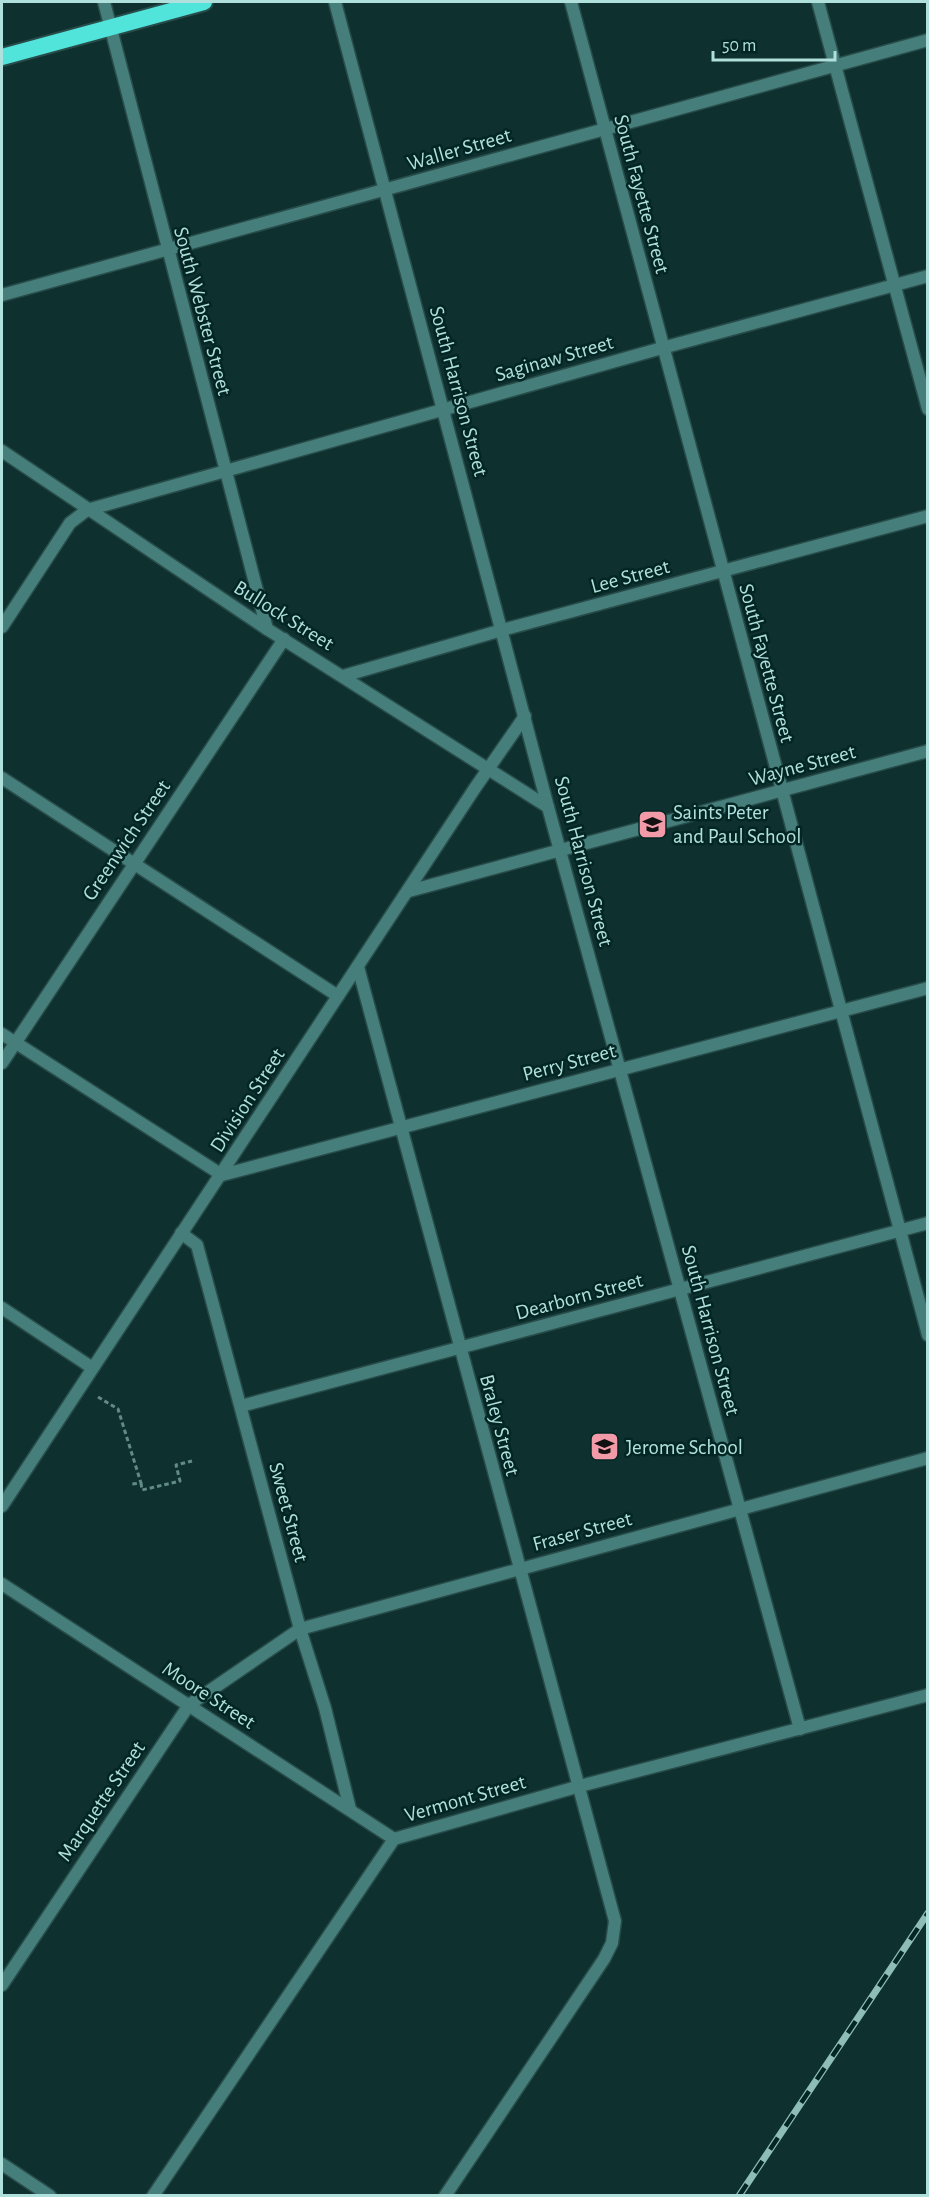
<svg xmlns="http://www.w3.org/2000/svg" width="929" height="2197" font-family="'Alegreya Sans',sans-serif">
<rect width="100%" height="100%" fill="#0e302e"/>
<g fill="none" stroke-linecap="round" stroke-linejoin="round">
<defs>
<g id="minor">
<path d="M104 2 267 629"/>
<path d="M335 2 548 807 800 1729"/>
<path d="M571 2 928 1335"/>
<path d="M2 295 928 40"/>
<path d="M2 451 267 629 548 807"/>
<path d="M2 627 70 523 87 510 662 348 928 276"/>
<path d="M343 676 502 630 928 516"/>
<path d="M2 778 338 996"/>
<path d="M409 891 928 751"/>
<path d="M358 967 615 1921 612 1943 604 1959 445 2196"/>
<path d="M2 1034 222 1175 928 988"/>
<path d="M2 1063 284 639"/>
<path d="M181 1233 197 1245 300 1629 325 1708 350 1809"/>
<path d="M2 1308 91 1367"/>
<path d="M241 1406 928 1223"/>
<path d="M2 1506 475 788 525 716"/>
<path d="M2 1584 394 1839"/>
<path d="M2 1985 189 1705 300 1629 928 1458"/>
<path d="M2 2164 50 2196"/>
<path d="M153 2196 394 1839 580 1786 928 1695"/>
</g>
<path id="tertiary" d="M818 2 928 409"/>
<path id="trunk" d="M2 57 204 2"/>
</defs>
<use href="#minor" stroke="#284c4a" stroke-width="15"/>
<use href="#tertiary" stroke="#284c4a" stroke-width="15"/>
<use href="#trunk" stroke="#284c4a" stroke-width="20"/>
<g stroke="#628b88" stroke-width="3" stroke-dasharray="4.5 3" stroke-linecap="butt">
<path d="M98 1397 118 1409 141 1483 132 1484"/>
<path d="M141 1483 142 1490 180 1481 176 1465 192 1461"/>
</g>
<use href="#minor" stroke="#457e7a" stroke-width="12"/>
<use href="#tertiary" stroke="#457e7a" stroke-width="12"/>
<use href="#trunk" stroke="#50e4db" stroke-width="16"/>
<defs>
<path id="rail" d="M739 2196 928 1913"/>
</defs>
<use href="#rail" stroke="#8ebcb7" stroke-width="7"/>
<use href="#rail" stroke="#032624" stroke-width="4.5" stroke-dasharray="14" stroke-linecap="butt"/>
</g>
<defs>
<symbol id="school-square" viewBox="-11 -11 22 22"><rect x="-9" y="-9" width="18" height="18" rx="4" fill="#f39aa9" stroke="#032624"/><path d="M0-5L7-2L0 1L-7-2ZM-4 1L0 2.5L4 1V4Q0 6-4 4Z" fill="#111"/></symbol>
</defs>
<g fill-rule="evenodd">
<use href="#school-square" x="636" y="808" width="33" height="33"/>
<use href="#school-square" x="588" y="1430" width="33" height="33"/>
</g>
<g text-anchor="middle" stroke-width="5" stroke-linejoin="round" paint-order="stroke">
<g font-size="21" fill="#b0e0db" stroke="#032624">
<text transform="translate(459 149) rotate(-16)" y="7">Waller Street</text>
<text transform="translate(642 194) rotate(75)" y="7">South Fayette Street</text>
<text transform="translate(203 311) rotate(75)" y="7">South Webster Street</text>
<text transform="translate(554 358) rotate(-16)" y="7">Saginaw Street</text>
<text transform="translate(459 391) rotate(75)" y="7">South Harrison Street</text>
<text transform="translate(630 576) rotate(-15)" y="7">Lee Street</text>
<text transform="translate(284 615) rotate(32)" y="7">Bullock Street</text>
<text transform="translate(767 663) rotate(75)" y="7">South Fayette Street</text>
<text transform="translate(802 765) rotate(-15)" y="7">Wayne Street</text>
<text transform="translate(126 840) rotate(-56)" y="7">Greenwich Street</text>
<text transform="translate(584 861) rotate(75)" y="7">South Harrison Street</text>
<text transform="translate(569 1062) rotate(-15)" y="7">Perry Street</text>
<text transform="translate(247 1100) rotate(-57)" y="7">Division Street</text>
<text transform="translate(579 1296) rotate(-15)" y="7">Dearborn Street</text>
<text transform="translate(711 1330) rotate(75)" y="7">South Harrison Street</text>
<text transform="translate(500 1425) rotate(75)" y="7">Braley Street</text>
<text transform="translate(289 1512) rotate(75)" y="7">Sweet Street</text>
<text transform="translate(582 1531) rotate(-15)" y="7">Fraser Street</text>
<text transform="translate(209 1695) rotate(33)" y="7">Moore Street</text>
<text transform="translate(465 1798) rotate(-16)" y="7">Vermont Street</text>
<text transform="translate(101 1801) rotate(-56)" y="7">Marquette Street</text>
</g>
<g font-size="21" fill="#b0e0db" stroke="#032624" text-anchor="start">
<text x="673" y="819">Saints Peter<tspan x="673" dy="24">and Paul School</tspan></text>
<text x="626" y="1454">Jerome School</text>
</g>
</g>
<rect width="929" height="2197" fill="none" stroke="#b0e0db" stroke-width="6"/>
<path d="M713 51v9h122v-9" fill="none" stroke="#b0e0db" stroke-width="3"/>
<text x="722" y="51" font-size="18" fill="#b0e0db" stroke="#032624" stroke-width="4.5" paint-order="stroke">50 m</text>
</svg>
